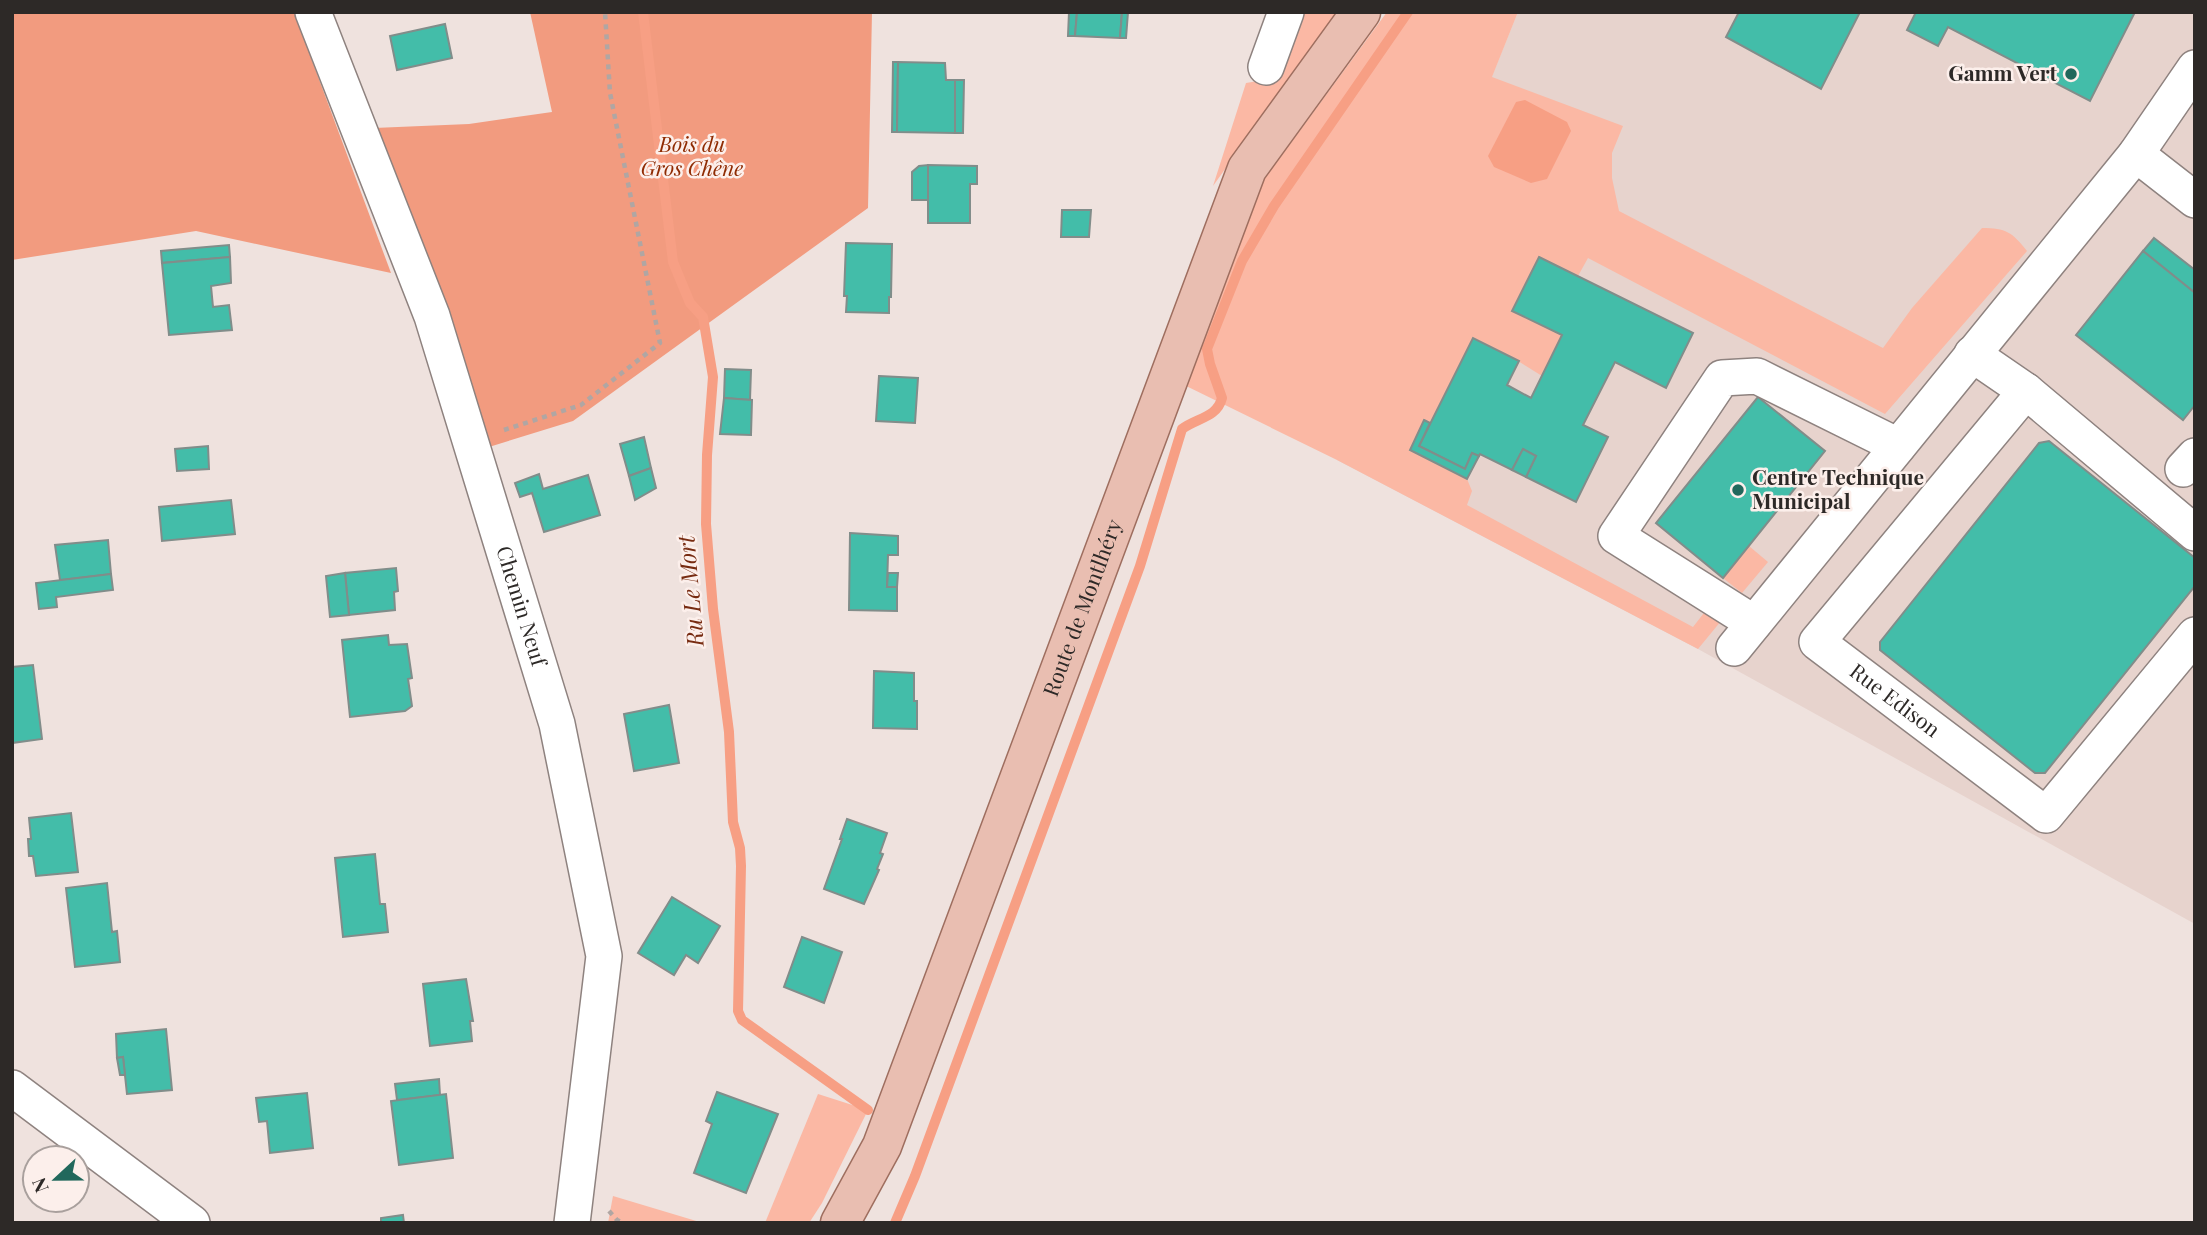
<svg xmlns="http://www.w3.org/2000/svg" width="2207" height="1235" font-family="'Playfair Display',serif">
<rect width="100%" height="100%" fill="#efe2de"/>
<path fill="#e7d3cd" d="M1518 12H2195V924L1698 649 1337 460Z"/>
<g fill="#fbb8a4">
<path d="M1298 12H1337L1213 186 1246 83 1264 80Z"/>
<path d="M1387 12H1518L1492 77 1623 126 1612 153V178L1619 211 1883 348 1912 308 1982 228C2006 228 2012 232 2027 251L1885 414 1588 258 1578 276 1539 257 1512 310 1562 335 1542 376 1518 361 1430 423 1424 421 1410 450 1467 479 1472 491 1467 505 1693 627 1707 609 1721 621 1698 649 1337 460 1178 382 1257 189Z"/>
<path d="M1749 546 1768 562 1742 593 1723 578Z"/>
<path d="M818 1094 868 1110 822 1203 809 1223H765Z"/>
<path d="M613 1196 703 1223H608Z"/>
</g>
<g fill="#f29b7f">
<path d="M12 12H294L391 273 196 231 12 260Z"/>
<path d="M530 12H872L868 208 573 421 489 447 374 128 469 124 552 112Z"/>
</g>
<path fill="#f79f84" d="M1525 100 1567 122 1571 131 1547 179 1531 183 1494 167 1488 156 1516 102Z"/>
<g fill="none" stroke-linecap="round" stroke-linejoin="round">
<g stroke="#f79f84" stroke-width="10">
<path d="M643 12 673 262 690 303 703 317 713 377 707 455 706 524 713 609 729 732 733 822 740 848 741 866 738 1011 742 1020 868 1110"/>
<path d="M895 1223 915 1176 1140 566 1182 429C1196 418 1217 418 1222 398L1210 364 1207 349 1242 261 1274 206 1408 12"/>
</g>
</g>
<g fill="#43bda9" stroke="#818d8a" stroke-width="2">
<path d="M1069 12H1077L1075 36H1068Z"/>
<path d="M1077 12H1122L1120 38 1075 36Z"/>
<path d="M1122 12H1128L1126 38H1120Z"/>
<path d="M1739 12H1860L1821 89 1726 37Z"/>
<path d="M1916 12H2135L2090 101 1948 27 1938 46 1907 30Z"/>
<path d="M445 24 452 58 397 70 390 36Z"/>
<path d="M893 62H898L897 132H892Z"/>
<path d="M898 62 945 63 946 80H955V133L897 132Z"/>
<path d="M955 80H964L963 133H955Z"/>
<path d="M928 165 977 166V184H970V223H928Z"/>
<path d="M928 165V200H912V172L919 166Z"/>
<path d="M1062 210H1091L1089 237H1061Z"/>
<path d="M2154 238 2195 270V293L2143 251Z"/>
<path d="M846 243 892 244 891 297H889V313L846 312 847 296H844Z"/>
<path d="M229 245 230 257 162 263 161 251Z"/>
<path d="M2143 251 2195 293V405L2183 420 2076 335Z"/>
<path d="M230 257 231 283 211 286 213 307 229 305 232 330 169 335 162 263Z"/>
<path d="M1539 257 1693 333 1666 388 1615 362 1583 425 1608 437 1576 502 1526 477 1536 456 1523 449 1512 470 1480 454 1479 456 1472 453 1465 469 1419 446 1473 338 1519 361 1507 385 1531 398 1562 335 1512 311Z"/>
<path d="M725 369 751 370 750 400 724 398Z"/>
<path d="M879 376 918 378 915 423 876 421Z"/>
<path d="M1758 397 1825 451 1723 578 1656 523Z"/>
<path d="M724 398 752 400 751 435 720 434Z"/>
<path d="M1424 420 1430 423 1419 446 1465 469 1472 453 1479 456 1467 479 1410 450Z"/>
<path d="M644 437 651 468 629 476 620 444Z"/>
<path d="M2049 441 2195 558V586L2045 773H2035L1880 650V642L2039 443Z"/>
<path d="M208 446 209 469 177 471 175 449Z"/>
<path d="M1523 449 1536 456 1526 477 1512 470Z"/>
<path d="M651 468 656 488 635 500 629 476Z"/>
<path d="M539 474 543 489 588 475 600 515 544 532 532 493 520 497 515 483Z"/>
<path d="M231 500 235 534 162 541 159 507Z"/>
<path d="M850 533 898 536V555H888L887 587H897V611L849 610Z"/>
<path d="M108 540 111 574 60 580 55 545Z"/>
<path d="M396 568 398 591 394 592 395 610 349 615 345 573Z"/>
<path d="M345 573 349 615 330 617 326 576Z"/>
<path d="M888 573H898L897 587H887Z"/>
<path d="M111 574 113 590 56 597 57 607 39 609 36 583Z"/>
<path d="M388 635 389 645 407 644 412 678 408 679 412 706 405 711 350 717 342 640Z"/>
<path d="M33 665 42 739 12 743V667Z"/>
<path d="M874 671 914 673V701H917V729L873 728Z"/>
<path d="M669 705 679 763 634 771 624 714Z"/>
<path d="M71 813 78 872 36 876 33 856H29L28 839H31L29 818Z"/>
<path d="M847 819 887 833 880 853 883 854 877 869 879 870 864 904 824 889 842 839H840Z"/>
<path d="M375 854 380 904H385L388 932 343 937 335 858Z"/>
<path d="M107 883 112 932 117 931 120 962 75 967 66 888Z"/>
<path d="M672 897 720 926 698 963 686 955 674 975 638 953Z"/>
<path d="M802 937 842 952 824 1003 784 987Z"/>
<path d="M466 979 473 1021H470L472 1041 430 1046 423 984Z"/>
<path d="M166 1029 172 1090 127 1094 123 1057 117 1058 116 1034Z"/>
<path d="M123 1057 125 1075H120L117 1058Z"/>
<path d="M439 1079 440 1095 397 1100 395 1084Z"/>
<path d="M717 1092 778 1114 746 1193 694 1173 712 1124 706 1121Z"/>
<path d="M307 1093 313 1148 270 1153 267 1121 259 1122 256 1098Z"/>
<path d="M446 1094 453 1158 399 1165 391 1101Z"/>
<path d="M403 1215 404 1223H381V1218Z"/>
</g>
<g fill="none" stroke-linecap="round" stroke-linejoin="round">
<defs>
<g id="minor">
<path id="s1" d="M313 12 432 316 557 724 604 956 572 1223"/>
<path d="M1266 67 1286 12"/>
<path d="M2136 154 2195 200"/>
<path d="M1972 354 2026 391 2195 533"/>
<path id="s2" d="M2026 391 1817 642 2046 815 2195 635"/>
<path d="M2183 469 2195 456"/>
<path d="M1754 623 1616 536 1722 378 1757 376 1898 446"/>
<path d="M1734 648 2136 154 2195 68"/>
<path d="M12 1088 192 1223"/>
</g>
<g id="major">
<path id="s3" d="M840 1223 882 1146 1247 169 1361 12"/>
</g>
</defs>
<use href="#minor" stroke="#8e827f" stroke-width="38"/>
<use href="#major" stroke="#9e6e5f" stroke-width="41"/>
<g stroke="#b0a6a3" stroke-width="4.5" stroke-dasharray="5 5" stroke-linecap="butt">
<path d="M504 430 581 405 660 343 610 93 605 12"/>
<path d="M609 1211 617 1220 623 1223"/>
</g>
<use href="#minor" stroke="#fff" stroke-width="35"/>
<use href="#major" stroke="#e9beb1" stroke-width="38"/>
</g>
<g fill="#21685c" stroke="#fcefeb" stroke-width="2.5">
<circle cx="2071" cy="74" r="7"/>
<circle cx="1738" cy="490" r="7"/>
</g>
<g text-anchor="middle" stroke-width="5" stroke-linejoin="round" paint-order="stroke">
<g font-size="21" font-weight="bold" fill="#2d2927" stroke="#fcefeb" text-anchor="end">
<text x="2057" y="81">Gamm Vert</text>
<text x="1752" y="485" text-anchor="start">Centre Technique<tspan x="1752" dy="24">Municipal</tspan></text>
</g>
<g font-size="21" font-style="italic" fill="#8f2b02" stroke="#fcefeb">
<text x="692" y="152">Bois du<tspan x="692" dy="24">Gros Chêne</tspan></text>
</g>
<g font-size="21" fill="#2d2927" stroke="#fcefeb">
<text dy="7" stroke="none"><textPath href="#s1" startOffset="630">Chemin Neuf</textPath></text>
<text dy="7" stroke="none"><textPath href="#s3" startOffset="662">Route de Montlhéry</textPath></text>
<text dy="7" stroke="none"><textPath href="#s2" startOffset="424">Rue Edison</textPath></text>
</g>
<g font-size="23" font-style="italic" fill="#772b11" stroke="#fcefeb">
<text transform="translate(691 591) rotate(-95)" y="8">Ru Le Mort</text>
</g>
</g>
<rect width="2207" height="1235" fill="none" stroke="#2d2927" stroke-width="28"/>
<g transform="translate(56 1179) rotate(248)"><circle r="33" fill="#fcefeb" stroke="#a9a09d" stroke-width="2"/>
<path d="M0-5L12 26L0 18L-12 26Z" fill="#21685c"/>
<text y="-10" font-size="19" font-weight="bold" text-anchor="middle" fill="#2d2927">N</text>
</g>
</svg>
